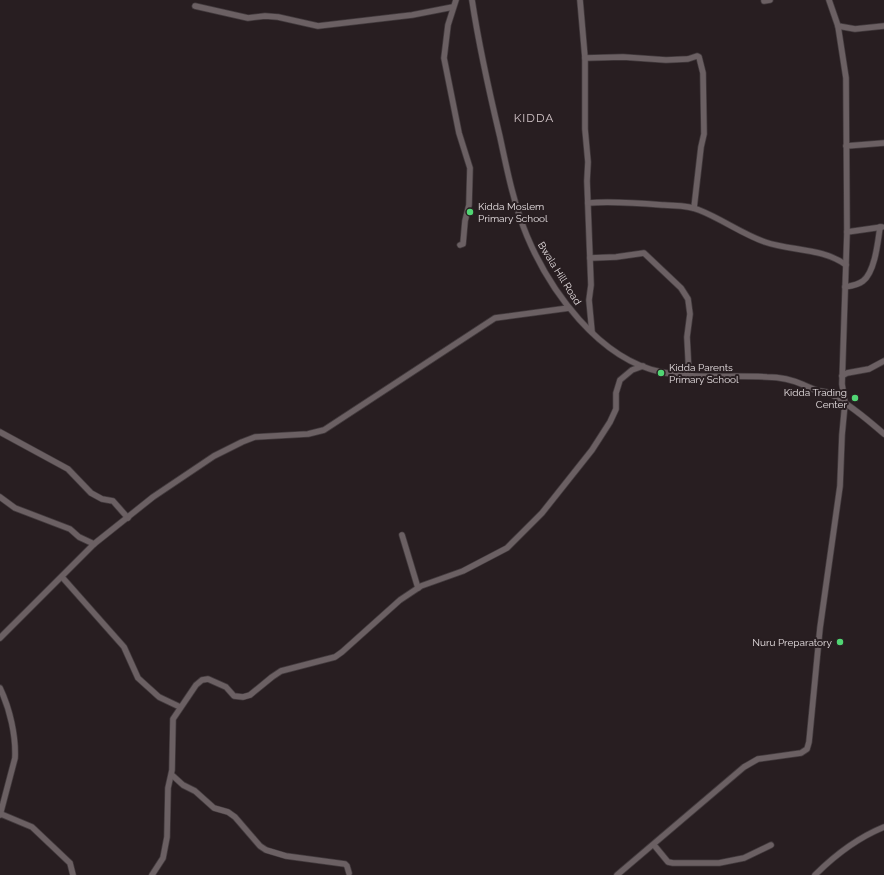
<svg xmlns="http://www.w3.org/2000/svg" width="884" height="875" font-family="Raleway,sans-serif">
<rect width="100%" height="100%" fill="#281e21"/>
<g fill="none" stroke-linecap="round" stroke-linejoin="round">
<defs>
<g id="minor">
<path d="M456 0 448 25 444 58 459 133 470 168 469 205 465 221 463 244 460 245"/>
<path d="M472 0C479 46 489 91 500 137 507 170 514 205 527 236 550 291 599 359 661 372 696 379 732 375 767 377 779 377 793 380 804 385 809 387 814 390 819 391 823 392 826 391 829 393 849 404 867 419 884 434"/>
<path d="M580 0 585 58V129L588 162 587 181 591 285 589 300 592 332"/>
<path d="M764 1 770 0"/>
<path d="M195 6 248 18 265 16 278 17 318 26 412 15 453 7"/>
<path d="M838 26 855 29 884 26"/>
<path d="M585 58 623 57 666 60 688 59 697 56 699 57 703 73 704 134 701 147 694 208"/>
<path d="M846 146 884 143"/>
<path d="M588 203C613 201 638 203 664 205 675 206 688 205 699 210 722 219 742 234 765 242 791 251 823 248 846 265"/>
<path d="M847 232 882 227"/>
<path d="M590 258 616 257 644 253 681 288 688 299 690 314 687 337 689 375"/>
<path d="M845 287C851 286 858 285 863 281 875 272 878 241 880 227"/>
<path d="M842 376 847 373 869 369 884 361"/>
<path d="M0 432 68 469 91 493 102 499 113 501 128 518"/>
<path d="M0 497 15 508 70 529 79 537 94 544"/>
<path d="M402 535 418 588"/>
<path d="M62 577 124 647 138 678 159 697 180 707"/>
<path d="M0 638 94 544 153 497 214 456 242 442 255 437 308 434 324 430 495 318 569 308"/>
<path d="M0 688C10 709 16 736 15 758L0 815"/>
<path d="M172 775 183 785 195 791 214 808 228 812 235 817 260 846 266 850 286 856 345 864 347 866 349 873"/>
<path d="M1 814 32 827 70 863 73 875"/>
<path d="M654 845 668 862 673 863H719L744 858 771 845"/>
<path d="M152 875 163 858 167 837 168 788 172 770 173 719 196 685 202 680 208 679 226 687 234 696 243 697 250 695 272 677 281 671 335 657 342 652 400 600 421 586 463 571 507 548 542 513 592 450 610 422 616 409V393L620 380 632 370 643 366"/>
<path d="M617 875 744 767 758 759 801 753 807 749 809 742 820 628 840 486 842 435 845 403 842 384 847 232 846 78 838 26 829 0"/>
<path d="M815 875C836 854 857 838 884 827"/>
</g>
</defs>
<use href="#minor" stroke="#433b3e" stroke-width="7"/>
<use href="#minor" stroke="#6b6063" stroke-width="5.5"/>
</g>
<g fill="#51d674" stroke="#281e21" stroke-width="1.5">
<circle cx="470" cy="212" r="4"/>
<circle cx="661" cy="373" r="4"/>
<circle cx="855" cy="398" r="4"/>
<circle cx="840" cy="642" r="4"/>
</g>
<g text-anchor="middle" stroke-width="4" stroke-linejoin="round" paint-order="stroke">
<g font-size="10" fill="#e5dee0" stroke="#281e21" text-anchor="start">
<text x="478" y="210">Kidda Moslem<tspan x="478" dy="12">Primary School</tspan></text>
<text x="669" y="371">Kidda Parents<tspan x="669" dy="12">Primary School</tspan></text>
<text x="847" y="396" text-anchor="end">Kidda Trading<tspan x="847" dy="12">Center</tspan></text>
<text x="832" y="646" text-anchor="end">Nuru Preparatory</text>
</g>
<g font-size="10" fill="#e5dee0" stroke="#281e21">
<text transform="translate(560 273) rotate(58)" y="4">Bwala Hill Road</text>
</g>
<g font-size="12" letter-spacing="1" fill="#d0c3c6" stroke="#281e21">
<text x="534" y="122">KIDDA</text>
</g>
</g>
</svg>
